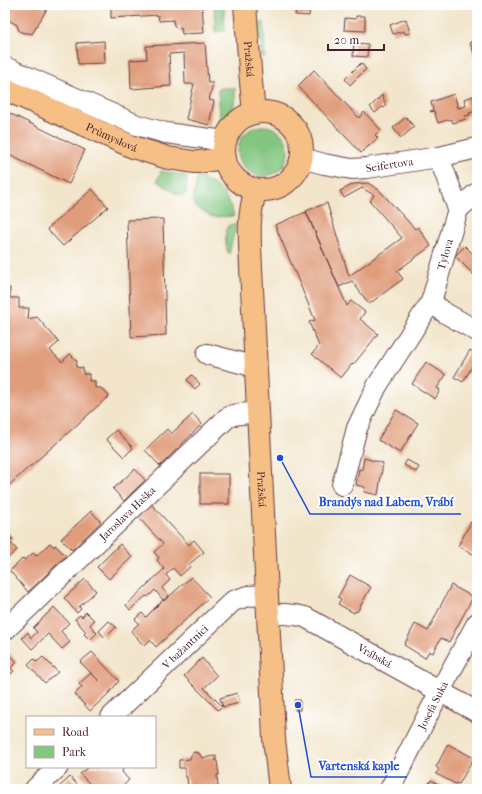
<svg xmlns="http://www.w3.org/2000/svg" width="482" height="794" font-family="'IM FELL French Canon',serif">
<rect width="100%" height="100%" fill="#fff"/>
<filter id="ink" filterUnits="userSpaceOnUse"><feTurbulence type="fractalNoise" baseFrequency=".025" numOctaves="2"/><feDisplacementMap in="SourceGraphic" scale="8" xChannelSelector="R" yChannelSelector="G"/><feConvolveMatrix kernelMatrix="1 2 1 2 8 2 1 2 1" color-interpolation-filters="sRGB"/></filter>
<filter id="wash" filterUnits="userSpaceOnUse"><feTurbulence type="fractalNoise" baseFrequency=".012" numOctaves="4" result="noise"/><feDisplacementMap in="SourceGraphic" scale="16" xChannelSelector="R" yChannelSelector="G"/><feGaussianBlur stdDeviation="0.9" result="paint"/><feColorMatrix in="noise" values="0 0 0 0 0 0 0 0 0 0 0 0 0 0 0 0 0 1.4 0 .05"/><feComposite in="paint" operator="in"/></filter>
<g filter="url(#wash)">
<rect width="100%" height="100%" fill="#f2e5cb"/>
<g fill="#82c680" stroke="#667256">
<path d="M214 5H224L225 31 215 32Z"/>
<path d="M264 22 265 56 262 58 258 26 259 24Z"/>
<path d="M221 88H235C236 102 232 117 221 128L218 92 219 89Z"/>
<circle cx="263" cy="151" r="25"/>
<path d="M161 171 187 176 186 192C184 196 182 196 178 195L157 181Z"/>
<path d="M197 177C218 183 228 195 234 216L212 217 196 207 194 204 193 199Z"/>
<path d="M235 224C236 234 230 243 230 253H228L227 250C226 245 224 230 228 226 230 224 232 225 235 224Z"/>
</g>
<g id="blocks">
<g fill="#e09d7b">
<path d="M5 5H41L47 9 32 34 29 33H24L19 31 17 25 5 18Z"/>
<path d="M111 5H128V7L170 5H202L204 33 182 34 181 27 176 28 174 25 173 20 159 21 158 15 111 18Z"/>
<path d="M287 5H310L309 16 295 15 296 8 287 7Z"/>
<path d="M356 16H365V31L344 30 345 18 356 19Z"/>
<path d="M406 19 410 33 405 34 404 31 393 34 390 25Z"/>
<path d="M477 39V62L470 42Z"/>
<path d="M104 41 105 63 78 64 77 43Z"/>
<path d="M205 43 208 83H213L209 100 214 101 209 125 186 119 194 84H185L184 53 169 54 171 86 131 89 130 60 147 59 146 46Z"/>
<path d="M354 43 368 44 367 57 353 56Z"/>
<path d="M361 63 366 69 350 85 345 79Z"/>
<path d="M314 70 359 118 364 112 381 130 375 135 378 138 361 153 298 86Z"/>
<path d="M454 94 458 108 466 106 464 99 473 96 477 111 469 113 470 115 465 116 466 119 453 123 451 119 438 123 434 111 431 112 430 111 433 110 431 102Z"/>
<path d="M382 95 386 106 384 108 382 107 375 113 370 107Z"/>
<path d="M5 111 85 150 69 184 5 153Z"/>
<path d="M406 117 414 127 401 138 393 128Z"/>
<path d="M368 183 379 190 415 229 418 227 431 246 397 271 403 279 369 304 352 281 339 287 306 211 327 203 349 276 402 238 370 201 374 195 362 188 344 198 340 191 354 184Z"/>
<path d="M92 189 108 207 63 246 47 229Z"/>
<path d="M306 212 347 306 351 301 365 312 360 319 378 334 353 365 352 364 341 378 312 354 319 346 309 322 315 320 275 225Z"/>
<path d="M163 219 166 335 131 337 127 220Z"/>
<path d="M465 246 477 258V278L455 256Z"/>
<path d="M5 288H10V298H19V308H29L28 319 37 317 59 342 50 350 62 362 70 354 77 361 76 367 83 368V374H89V381H95V388H101L109 396 31 466H30L5 489Z"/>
<path d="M470 350 477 355V358L463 382 454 377Z"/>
<path d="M426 362 446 375 437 388 440 390 435 399 412 384Z"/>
<path d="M192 375 200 384 195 389 187 380Z"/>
<path d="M396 410 418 423 400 453 378 440Z"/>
<path d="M193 414 202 424 160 466 145 450 167 429 171 434Z"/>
<path d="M116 430 133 448 124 457 106 439Z"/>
<path d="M364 458 383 463 378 495 364 492 365 487 356 485 359 469 362 470Z"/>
<path d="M407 460 419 467 416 472 404 465Z"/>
<path d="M135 469 145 480 124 501 113 489Z"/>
<rect x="200" y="474" width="29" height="30"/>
<path d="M151 504 189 545 194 540 204 552 188 565 190 567 180 576 173 568 166 575 170 580 162 588 169 596 163 600 155 590 148 597 146 596 130 610 126 605 164 569 157 560 159 558 154 552 163 544 138 517Z"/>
<path d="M91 511 101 522 72 550 61 539Z"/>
<path d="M471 522 477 525V556L458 546Z"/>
<path d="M7 532 13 539 10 542 17 550 7 559 5 557V534Z"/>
<path d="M50 543 54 547 55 545 66 556 28 592 10 571 23 558 25 560 33 553 36 556Z"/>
<path d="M120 544 132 557 109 579 97 567Z"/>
<path d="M350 575 371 587 357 612 355 611 354 613 338 604 341 599 338 597Z"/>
<path d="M191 577 210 597 156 647 150 640 144 646 131 631 139 623 135 619 142 613 146 617 163 600 164 601Z"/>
<path d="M85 579 96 591 79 607 81 609 77 613 64 598Z"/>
<path d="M451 585 473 597 449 642 441 638 433 653 429 651 425 658 404 645 415 624 428 631Z"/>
<path d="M54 607 69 623 61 631 70 642 62 649 48 634 32 649 22 638 28 632 31 638 37 632 33 628Z"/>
<path d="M86 612 94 620 90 625 97 633 90 640 84 634 86 632 75 619 80 615 82 617Z"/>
<path d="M109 621 116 627 105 638 99 631Z"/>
<path d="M8 652 17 662 11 668 14 671 5 679V655Z"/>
<path d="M92 652 119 681 109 693 90 711 75 694 82 687 79 684 91 673 99 681 80 662Z"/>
<path d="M43 657 58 672 45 683 28 665 34 659 37 662Z"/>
<path d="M202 658 217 676 204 688 222 706 218 710 184 676Z"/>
<path d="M237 693 240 703 223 707 220 698Z"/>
<rect x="295" y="700" width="5" height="10"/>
<path d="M448 744 474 758 459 784 457 783 456 784 436 774 439 769 436 767Z"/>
<path d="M194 752 199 753 202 758 216 756V761H217L219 775H217L218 787 188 789 187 777H185V768H179V760L190 759 191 755Z"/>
<path d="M88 767H120L123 770 122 772 129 780 120 789H95L80 774Z"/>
<path d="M70 777 81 789H57Z"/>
<path d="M431 780 447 789H426Z"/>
</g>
</g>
</g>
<g filter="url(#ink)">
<use href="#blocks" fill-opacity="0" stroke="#633d43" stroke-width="1"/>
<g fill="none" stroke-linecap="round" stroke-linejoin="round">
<defs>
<g id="minor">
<path d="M5 67 137 125 166 133 225 141"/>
<path id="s1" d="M302 158 324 164 352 169 367 168 439 157 477 148"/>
<path d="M458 209 477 193"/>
<path d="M431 302 445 313 477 331"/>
<path d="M207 354 256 367"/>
<path id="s2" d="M342 485 357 428 377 386 431 302 458 209 439 157"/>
<path id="s3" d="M268 615C281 614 292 613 305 617L477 712"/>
<path id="s4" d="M5 630 227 418 233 415 257 412"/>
<path id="s5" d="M111 717 233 601 248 596 267 595"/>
<path d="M35 789 58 767"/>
<path id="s6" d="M390 789 440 691 477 623"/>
</g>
<g id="major">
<path id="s7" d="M245 5 251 82 254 113"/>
<path id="s8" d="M5 89 133 147 168 158 194 162H199L225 158"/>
<circle cx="263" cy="151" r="39"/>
<path id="s9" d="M256 190C247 216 250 241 251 268L268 615 272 694 274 739 280 789"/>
</g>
</defs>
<use href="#minor" stroke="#633d43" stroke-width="22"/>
<use href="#major" stroke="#633d43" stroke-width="24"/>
<use href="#minor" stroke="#fff" stroke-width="20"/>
<use href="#major" stroke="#f5bf86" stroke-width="22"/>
</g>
</g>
<g text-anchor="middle" stroke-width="3.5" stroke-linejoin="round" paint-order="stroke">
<g font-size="11" fill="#4a1f2b" stroke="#fff">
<text dy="4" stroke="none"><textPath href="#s7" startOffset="54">Pražská</textPath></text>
<text dy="4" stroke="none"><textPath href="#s8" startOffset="117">Průmyslová</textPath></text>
<text dy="4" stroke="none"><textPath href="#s1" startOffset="89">Seifertova</textPath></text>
<text dy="4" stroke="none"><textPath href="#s2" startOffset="255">Tylova</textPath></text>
<text dy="4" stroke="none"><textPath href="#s9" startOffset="300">Pražská</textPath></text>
<text dy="4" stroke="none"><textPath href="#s4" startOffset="169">Jaroslava Haška</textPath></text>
<text dy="4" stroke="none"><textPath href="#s5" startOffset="102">V bažantnici</textPath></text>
<text dy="4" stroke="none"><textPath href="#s3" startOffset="117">Vrábská</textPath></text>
<text dy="4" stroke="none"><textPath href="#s6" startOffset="94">Josefa Suka</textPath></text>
</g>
</g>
<path fill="none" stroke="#1d4ed8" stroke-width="1.5" d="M280 458L310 514H461M298 705L311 777H407"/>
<g fill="#1d4ed8" stroke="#fff" stroke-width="1.5">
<circle cx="280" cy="458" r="4"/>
<circle cx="298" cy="705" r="4"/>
</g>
<g font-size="12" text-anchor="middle" font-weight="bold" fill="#1d4ed8" stroke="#fff" stroke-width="3.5" stroke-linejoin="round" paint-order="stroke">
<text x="386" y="506">Brandýs nad Labem, Vrábí</text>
<text x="359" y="770">Vartenská kaple</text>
</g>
<rect width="482" height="794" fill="none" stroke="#fff" stroke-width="20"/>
<rect x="26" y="716" width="130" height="52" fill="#ffffff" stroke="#b7a5aa"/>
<rect x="34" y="729" width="20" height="6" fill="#f5bf86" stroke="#b7a5aa"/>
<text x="62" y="736" font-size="12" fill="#4a1f2b">Road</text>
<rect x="34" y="746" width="20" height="12" fill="#82c680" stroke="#b7a5aa"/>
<text x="62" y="756" font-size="12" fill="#4a1f2b">Park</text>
<path d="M328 44v6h56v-6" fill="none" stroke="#4a1f2b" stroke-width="2"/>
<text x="334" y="44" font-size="12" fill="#4a1f2b" stroke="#ffffff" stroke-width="3" paint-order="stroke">20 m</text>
</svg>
